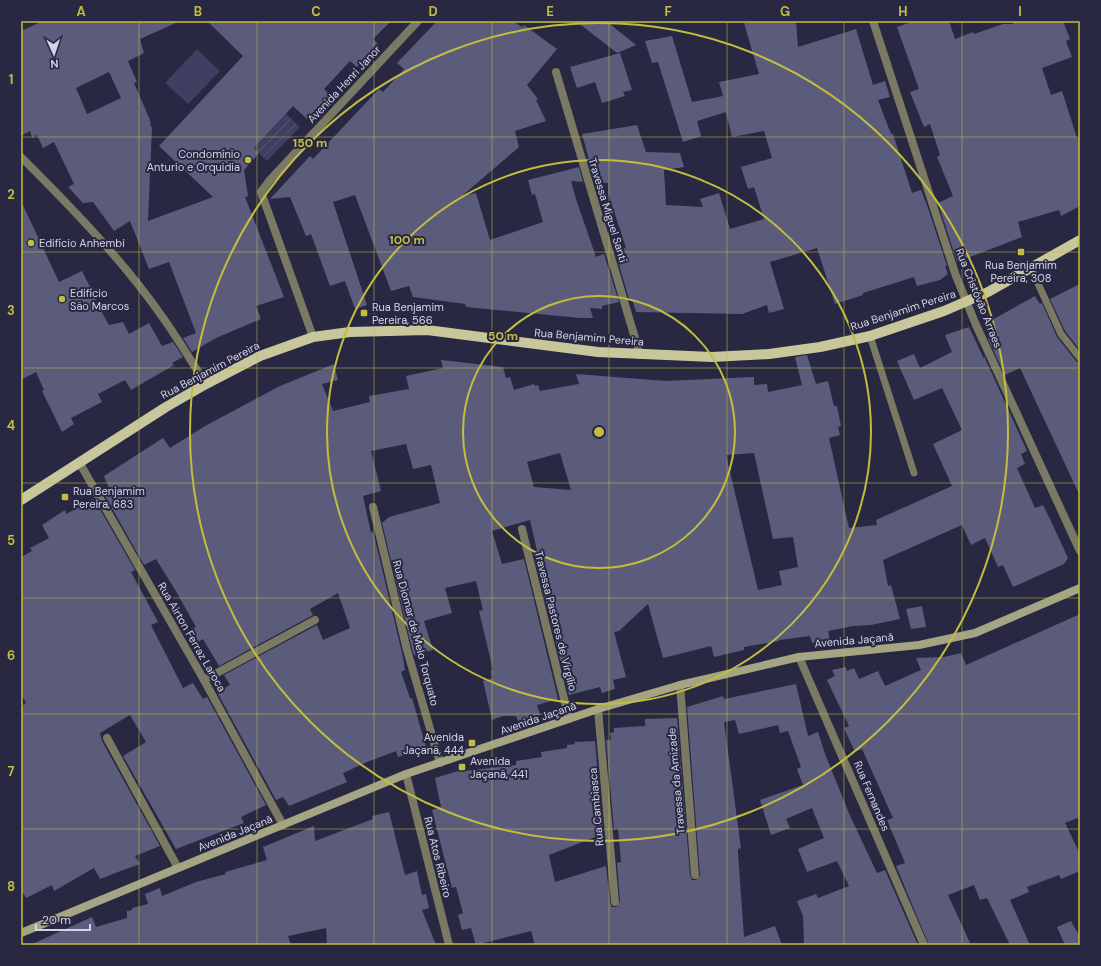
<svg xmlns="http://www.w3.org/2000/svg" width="1101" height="966" font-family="'DM Sans',sans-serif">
<defs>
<pattern id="garden-furrows" width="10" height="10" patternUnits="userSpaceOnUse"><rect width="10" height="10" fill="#3e3f61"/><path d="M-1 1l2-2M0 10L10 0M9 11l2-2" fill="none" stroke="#595a78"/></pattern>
</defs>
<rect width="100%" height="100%" fill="#282843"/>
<path fill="url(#garden-furrows)" d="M286 114 300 127 267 161 254 148Z"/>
<path fill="#3e3f61" d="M197 49 220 71 188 104 165 83Z"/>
<g fill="#5b5c7b" fill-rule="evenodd">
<path d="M43 21H180L140 39 144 53 128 61 137 82 134 83 150 120 151 127H152L148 221 213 197 159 146 243 56 207 21H391L373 39 378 44 357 67 350 61 324 89 330 95 307 119 293 106 254 148 259 153 244 170 248 196 245 197 284 297 256 306 261 319 216 338 192 352 183 338 196 333 169 262 149 269 130 221 114 231 93 202 83 203 68 187 74 184 54 142 43 148 37 135 32 138 30 131 21 136V31ZM109 72 121 98 87 114 76 88Z"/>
<path d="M437 21H513L522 27 524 25 557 49 527 85 538 99 536 100 546 121 515 131 519 147 462 196 476 193 490 240 543 222 535 194 532 195 528 180 579 167 583 182 571 181 576 199 596 257 604 254 619 302 602 306V309L590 308 593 318H580L466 307 465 304 413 297 409 286 391 291 355 195 333 202 367 305 355 309 345 281 330 286 311 234 306 236 290 197 270 199 310 156 313 159 379 89 383 92 404 69 397 63Z"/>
<path d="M576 21H606L636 45 617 53Z"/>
<path d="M756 21H796L798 47 856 29 873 85 885 81 890 97 878 100 891 134H893L912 193 921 190 928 208 947 266H945L948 274 940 280 917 286 914 277 863 293V295L835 304 817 248 770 262 784 309 769 313 767 305 742 314 636 312 632 299H629L615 251 626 248 608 193V183L595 182 582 134 637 125 646 152 680 153 684 167 664 170 666 205 703 207 700 199 719 193 730 229 764 219 754 187 748 189 741 167 772 158 764 131 732 137 726 112 697 121 701 136 683 142 658 62 652 63 645 41 672 36 692 102 723 96 719 82 759 74 744 23Z"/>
<path d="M914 21H949L955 39 973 32 974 34 1003 24H1013L1012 21H1063L1070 39 1066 41 1072 57 1042 68 1051 95 1062 91 1077 138 1080 137V206L1061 216 1059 210 1018 222 1022 237 957 262 938 203 953 196 937 157 940 155 930 124 924 127 910 92 919 89 897 27Z"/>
<path d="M620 53 632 90 623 92 625 96 602 103 595 82 577 88 570 67Z"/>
<path d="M21 201 59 282 82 271 96 299 95 300 109 325 123 322 129 334 149 323 162 346 173 342 183 357 172 363 174 365 131 390 125 380 98 394 102 402 71 418 74 424 62 432 42 391 44 390 36 372 21 380Z"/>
<path d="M1080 284V350L1065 331 1050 299Z"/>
<path d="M1035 296 1040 304 1042 303 1057 337 1076 361 1080 363V496L1020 368 1005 375 988 339 992 320Z"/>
<path d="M969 327 984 359V356L1027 451 1021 454 1025 464 1017 468 1035 508 1043 505 1050 519 1068 558 1064 564 1013 587 1003 565 998 567 985 538 971 545 962 525 883 560 888 586 891 585 900 619 871 625 853 626 828 631 830 640 812 643 810 636 779 640V641L744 647V650L714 657 711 646 663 658 648 604 619 631 614 632 626 677 613 680 615 689 602 693 600 687 569 695 534 556 538 555 530 520 492 531 502 564 524 559 558 699 537 705 540 715 518 721 516 716H503L492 720 483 681 493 678 491 671 493 670 479 611 483 610 476 581 445 588 452 613 424 621 433 650 414 655 412 649 382 523 389 517 440 503 431 465 413 469 406 444 371 451 381 491 363 496 371 533 373 531 403 657 405 670 401 672 410 698H412L426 747 398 757 396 751 367 762 343 773 347 782 289 806 283 797 276 800 217 692 230 685 224 675 317 625 323 640 350 628 338 593 310 609 313 615 219 666 203 639 195 644 188 632 196 627 177 593 156 559 144 565 104 494 110 491 104 476 163 438 170 448 205 426 280 386 334 364 338 380 322 384 333 411 370 402 369 396 409 389 406 376 443 368 441 360 503 367 506 378 510 377 514 390 534 384 535 386 538 385 540 391 579 384 576 374 666 381 754 377V385L767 384 768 392 802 385 795 357 807 355 816 384 828 381 834 406H837L841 426 838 427 840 435 829 438 849 528 877 525 876 520 952 486 933 444 962 430 942 388 914 400 897 361 914 354 920 368 952 352 945 335ZM560 453 571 490 534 487 527 462ZM754 453 773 539 793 537 798 567 779 571 782 585 758 590 726 455Z"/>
<path d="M94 499 135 570 131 572 158 622 151 625 183 688 193 683 203 699 207 697 266 805 241 817 244 823 176 849 123 756 146 742 130 715 100 733 102 741 160 846 135 856 140 864 118 872 100 879 94 868 54 891 52 885 26 898 21 890V706L26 703 21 694V557L32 551 30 548 49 538 42 525 65 510 66 514Z"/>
<path d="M922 606 926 627 911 629 906 609Z"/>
<path d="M1080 614V817L1065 823 1080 854V871L1061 879 1059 875 1027 887 1029 892 1010 900 1030 945H1010L987 898 980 900 974 885 948 895 971 945H929L896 866 905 863 887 820 893 818 862 749 855 752 844 728 849 726 827 680 835 676 832 670 846 667 847 671 854 668 859 679 878 671 885 686 921 670 916 658 944 657 961 653 966 665Z"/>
<path d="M796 684 808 736 818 732 825 754 851 818 877 873 885 870 918 945H804L803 916 797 901 816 894 818 898 849 886 837 861 807 872 798 849 824 838 812 808 786 819 790 828 771 835 760 800 803 785 797 769 801 767 788 731 780 733 778 725 739 734 735 720 724 722 741 848 738 849V853L744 937 775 926 782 945H535L531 931 476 945 471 928 462 930 458 915 463 913 456 887 452 888 432 810 441 807 435 778 465 769V771L516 765V761L542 757 541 752 567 748V745L575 744 574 742 595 741 603 834 549 855 555 882 606 866 610 902 612 907H616L620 902 617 863 621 862 618 828 614 830 606 740H611L610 733 614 732V728L645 726V719L677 718 690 875 692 880H696L700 875 687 707 723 696 724 699Z"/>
<path d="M389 812 405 875 417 871 422 895 426 894 429 908 422 910 436 945H327L326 928 288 936 291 945H30L92 917 96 927 127 918V911L132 910V908L148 904 145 894 160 888 162 896 196 882 226 874 225 872 267 860 263 847 314 826 315 841 373 819 372 816Z"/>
<path d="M1071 921 1080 937V945H1065L1057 927Z"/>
</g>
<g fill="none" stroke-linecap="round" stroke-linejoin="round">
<g stroke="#797964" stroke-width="7">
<path d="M1031 268 1061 334 1080 358"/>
<path d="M870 336 914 473"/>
</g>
<g stroke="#797964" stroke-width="8">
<path d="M873 21 956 276 976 325 1080 551"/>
<path d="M556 72 640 355"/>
<path d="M21 157C69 205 121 258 161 315 177 337 191 361 206 384"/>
<path d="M313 337 261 192 270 180 418 21"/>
<path d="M79 462 204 680 283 825"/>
<path d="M373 507 407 650 440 763"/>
<path d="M522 529 569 719"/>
<path d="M799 657 924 945"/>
<path d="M204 680 315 620"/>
<path d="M680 685 695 875"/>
<path d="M598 709 615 902"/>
<path d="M107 738 178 868"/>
<path d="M406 774 449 945"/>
</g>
<path stroke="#a5a583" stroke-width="8" d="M21 933 406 774 598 709 680 685 799 657 919 645 975 633 1080 588"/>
<path stroke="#c8c79b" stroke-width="10" d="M21 500 166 407 206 384 260 356 313 337 350 332 427 330 598 352 712 357 769 354 820 347 870 336 944 311 988 292 1080 240"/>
</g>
<path fill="none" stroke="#c2bd3f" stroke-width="1" stroke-opacity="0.55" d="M139 21V945M257 21V945M374 21V945M492 21V945M609 21V945M727 21V945M844 21V945M962 21V945M21 137H1080M21 252H1080M21 368H1080M21 483H1080M21 598H1080M21 714H1080M21 829H1080"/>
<g fill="none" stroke="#c2bd3f" stroke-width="2">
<circle cx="599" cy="432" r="136"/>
<circle cx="599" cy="432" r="272"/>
<circle cx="599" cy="432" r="409"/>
</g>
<g fill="#c2bd3f" stroke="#282843" stroke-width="1.5">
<circle cx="248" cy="160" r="4"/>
<circle cx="31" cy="243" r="4"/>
<rect x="1017" y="248" width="8" height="8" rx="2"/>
<circle cx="62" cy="299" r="4"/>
<rect x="360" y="309" width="8" height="8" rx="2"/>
<rect x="61" y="493" width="8" height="8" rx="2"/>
<rect x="468" y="739" width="8" height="8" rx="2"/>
<rect x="458" y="763" width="8" height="8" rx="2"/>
</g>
<g text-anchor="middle" stroke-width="4" stroke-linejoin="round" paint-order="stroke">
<g font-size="11" fill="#d2d4e6" stroke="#282843">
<text transform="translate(344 84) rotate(-47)" y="4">Avenida Henri Janor</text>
<text transform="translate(608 210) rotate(73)" y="4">Travessa Miguel Santi</text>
<text transform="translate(979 298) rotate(68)" y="4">Rua Cristóvão Arraes</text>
<text transform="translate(903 310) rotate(-18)" y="4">Rua Benjamim Pereira</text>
<text transform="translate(589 337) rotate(5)" y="4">Rua Benjamim Pereira</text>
<text transform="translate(210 370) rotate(-28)" y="4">Rua Benjamim Pereira</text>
<text transform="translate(556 621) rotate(76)" y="4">Travessa Pastores de Virgílio</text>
<text transform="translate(416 633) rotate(75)" y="4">Rua Diomar de Melo Torquato</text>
<text transform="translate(192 637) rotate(60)" y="4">Rua Airton Ferraz Laroca</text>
<text transform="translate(854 640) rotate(-5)" y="4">Avenida Jaçanã</text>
<text transform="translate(538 718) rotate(-19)" y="4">Avenida Jaçanã</text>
<text transform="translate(676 781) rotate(-95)" y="4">Travessa da Amizade</text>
<text transform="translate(872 796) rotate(67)" y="4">Rua Fernandes</text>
<text transform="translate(596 807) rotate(-95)" y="4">Rua Cambiasca</text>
<text transform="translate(235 833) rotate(-22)" y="4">Avenida Jaçanã</text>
<text transform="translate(438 857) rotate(76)" y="4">Rua Atos Ribeiro</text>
</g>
<g font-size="11" fill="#d2d4e6" stroke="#282843" text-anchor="start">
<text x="240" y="158" text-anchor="end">Condomínio<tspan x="240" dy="13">Anturio e Orquidia</tspan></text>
<text x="39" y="247">Edifício Anhembi</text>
<text x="1021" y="269" text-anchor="middle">Rua Benjamim<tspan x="1021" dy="13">Pereira, 308</tspan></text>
<text x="70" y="297">Edifício<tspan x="70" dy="13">São Marcos</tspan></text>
<text x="372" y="311">Rua Benjamim<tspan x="372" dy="13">Pereira, 566</tspan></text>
<text x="73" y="495">Rua Benjamim<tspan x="73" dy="13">Pereira, 683</tspan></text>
<text x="464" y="741" text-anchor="end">Avenida<tspan x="464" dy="13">Jaçanã, 444</tspan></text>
<text x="470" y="765">Avenida<tspan x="470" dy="13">Jaçanã, 441</tspan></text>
</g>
</g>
<circle cx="599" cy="432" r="6" fill="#c2bd3f" stroke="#282843" stroke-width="2"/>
<g font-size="12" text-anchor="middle" font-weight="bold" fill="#c2bd3f" stroke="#282843" stroke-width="4" stroke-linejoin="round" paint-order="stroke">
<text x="310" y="147">150 m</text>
<text x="407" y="244">100 m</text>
<text x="503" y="340">50 m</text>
</g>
<rect width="1101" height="966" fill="none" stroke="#282843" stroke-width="44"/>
<g transform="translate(54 54) rotate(177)" stroke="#282843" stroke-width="3" paint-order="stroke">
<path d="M0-3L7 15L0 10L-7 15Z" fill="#d2d4e6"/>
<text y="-6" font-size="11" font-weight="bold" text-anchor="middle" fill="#d2d4e6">N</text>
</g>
<path d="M36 924v6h54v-6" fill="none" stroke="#d2d4e6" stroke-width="2"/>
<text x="42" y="924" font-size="12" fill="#d2d4e6" stroke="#282843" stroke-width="3" paint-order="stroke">20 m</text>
<rect x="22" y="22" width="1057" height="922" fill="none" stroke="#c2bd3f" stroke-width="1.5"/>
<g font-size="13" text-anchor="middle" font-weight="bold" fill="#c2bd3f">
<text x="81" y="16">A</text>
<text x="198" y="16">B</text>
<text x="316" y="16">C</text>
<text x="433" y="16">D</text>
<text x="550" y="16">E</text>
<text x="668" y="16">F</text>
<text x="785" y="16">G</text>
<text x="903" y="16">H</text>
<text x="1020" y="16">I</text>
<text x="11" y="84">1</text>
<text x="11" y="199">2</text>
<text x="11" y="315">3</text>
<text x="11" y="430">4</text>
<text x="11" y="545">5</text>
<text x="11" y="660">6</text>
<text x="11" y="776">7</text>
<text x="11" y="891">8</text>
</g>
</svg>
